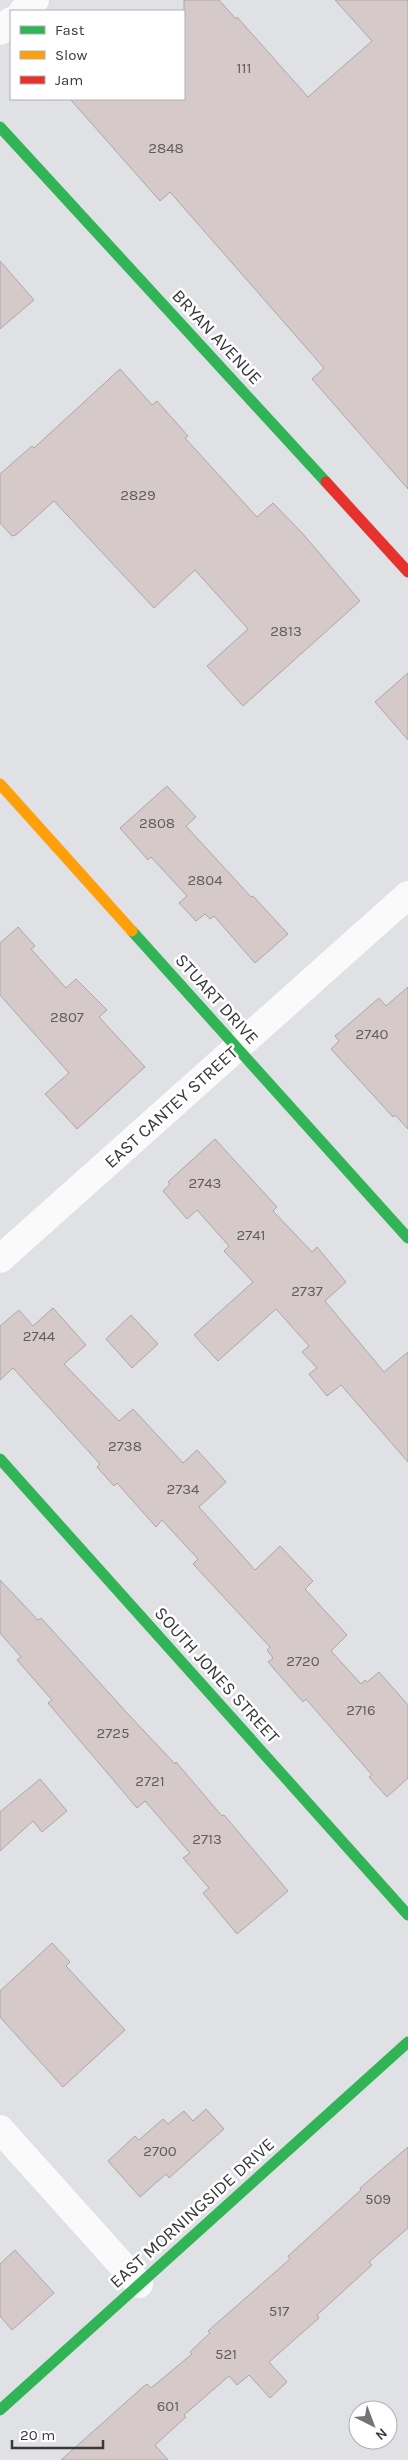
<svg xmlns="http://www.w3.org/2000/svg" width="408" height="2460" font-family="Karla,sans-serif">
<rect width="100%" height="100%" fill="#dfe1e4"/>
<g fill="#d6c9c9" stroke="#a9a8a9">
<path d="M184 0H219L236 19 237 17 308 97 372 41 335 0H408V489L312 379 324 368 170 192 160 201 70 99H184Z"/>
<path d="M0 261 34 300 0 329Z"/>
<path d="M120 369 152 405 157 401 188 436 185 438 257 517 273 503 303 534 360 601 243 706 207 666 248 629 195 570 154 608 54 501 16 535 12 536 0 523V474L32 446 34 448Z"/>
<path d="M408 673V740L375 702Z"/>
<path d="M167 786 196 817 186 826 251 897 253 896 288 934 255 963 214 916 210 919 205 914 196 921 179 903 187 896 151 857 148 860 120 828Z"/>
<path d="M18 927 35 946 31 949 66 988 76 979 107 1010 99 1017 145 1067 77 1129 45 1094 69 1073 0 995V943Z"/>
<path d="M408 987V1129L395 1115 393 1117 331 1049 339 1041 335 1036 379 998 386 1006Z"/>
<path d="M215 1139 277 1207 273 1211 312 1252 317 1247 346 1282 325 1301 384 1372 408 1352V1462L341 1385 327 1396 309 1374 317 1368 302 1352 309 1346 276 1309 218 1361 194 1335 253 1282 224 1251 229 1246 197 1210 187 1219 163 1191 170 1184 168 1182Z"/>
<path d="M53 1308 86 1345 64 1364 119 1421 133 1409 183 1463 197 1450 226 1482 199 1507 255 1570 280 1546 313 1581 305 1589 347 1635 331 1651 361 1684 365 1680 367 1682 379 1672 408 1705V1778L387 1797 369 1777 372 1775 306 1699 303 1702 268 1662 273 1658 267 1650 270 1647 193 1564 198 1559 162 1520 156 1527 117 1483 114 1486 97 1467 100 1464 13 1368 0 1380V1326L19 1310 33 1326Z"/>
<path d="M131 1315 158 1344 132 1368 106 1339Z"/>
<path d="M0 1580 38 1620 41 1618 128 1714 175 1764 176 1762 222 1816 224 1815 288 1891 237 1934 203 1893 209 1888 183 1858 190 1853 145 1801 137 1808 48 1703 52 1700 17 1660 21 1657 0 1633Z"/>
<path d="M40 1779 67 1811 42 1832 33 1821 0 1851V1812Z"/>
<path d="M52 1943 70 1962 66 1966 125 2030 63 2087 0 2017V1991Z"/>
<path d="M206 2109 224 2129 169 2178 166 2174 140 2197 108 2161 135 2136 139 2140 163 2119 168 2124 184 2111 193 2121Z"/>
<path d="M408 2147V2228L369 2262 372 2265 317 2315 319 2318 269 2362 287 2382 270 2398 249 2375 237 2385 229 2376 184 2415 186 2417 155 2445 168 2460H61L143 2387 147 2384 151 2388 192 2354 190 2352 210 2333 208 2331 290 2259 288 2256 361 2190 360 2188Z"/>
<path d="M15 2250 54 2293 12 2330 0 2316V2264Z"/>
</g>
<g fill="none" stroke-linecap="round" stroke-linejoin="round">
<g stroke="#fafafb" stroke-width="28">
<path d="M23 11 35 0"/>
<path d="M0 31 11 21"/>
<path d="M0 1259 408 895"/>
<path d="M0 2129 139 2284"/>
</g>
<g stroke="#30b455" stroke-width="11">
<path d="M0 127 326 482"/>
<path d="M132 931 408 1238"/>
<path d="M0 1459 408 1915"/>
<path d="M0 2410 408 2042"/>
</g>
<path stroke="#ff9f0a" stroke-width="11" d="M0 784 132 931"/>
<path stroke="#e5322d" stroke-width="11" d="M326 482 408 572"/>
</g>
<g text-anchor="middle" stroke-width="5" stroke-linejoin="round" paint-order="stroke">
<g font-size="15" fill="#605d5e">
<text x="244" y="73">111</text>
<text x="166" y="153">2848</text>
<text x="138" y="500">2829</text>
<text x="286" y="636">2813</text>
<text x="157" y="828">2808</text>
<text x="205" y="885">2804</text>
<text x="67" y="1022">2807</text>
<text x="372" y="1039">2740</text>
<text x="205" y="1188">2743</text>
<text x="251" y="1240">2741</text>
<text x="307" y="1296">2737</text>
<text x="39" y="1341">2744</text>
<text x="125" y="1451">2738</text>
<text x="183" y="1494">2734</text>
<text x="303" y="1666">2720</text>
<text x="361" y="1715">2716</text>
<text x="113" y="1738">2725</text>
<text x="150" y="1786">2721</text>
<text x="207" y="1844">2713</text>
<text x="160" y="2156">2700</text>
<text x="378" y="2204">509</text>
<text x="279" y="2316">517</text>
<text x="226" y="2359">521</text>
<text x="168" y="2411">601</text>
</g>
<g font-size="18" fill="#38393b" stroke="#fff">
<text transform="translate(217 337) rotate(47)" y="6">BRYAN AVENUE</text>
<text transform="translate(217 999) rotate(48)" y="6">STUART DRIVE</text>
<text transform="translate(171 1107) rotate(-42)" y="6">EAST CANTEY STREET</text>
<text transform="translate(217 1675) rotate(48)" y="6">SOUTH JONES STREET</text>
<text transform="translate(192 2213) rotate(-42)" y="6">EAST MORNINGSIDE DRIVE</text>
</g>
</g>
<rect x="10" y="10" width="175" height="90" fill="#ffffff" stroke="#afb0b1"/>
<rect x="20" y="26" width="25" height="8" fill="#30b455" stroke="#afb0b1"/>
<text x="55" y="35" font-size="15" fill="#38393b">Fast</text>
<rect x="20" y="51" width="25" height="8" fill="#ff9f0a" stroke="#afb0b1"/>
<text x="55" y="60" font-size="15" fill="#38393b">Slow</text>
<rect x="20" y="76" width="25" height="8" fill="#e5322d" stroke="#afb0b1"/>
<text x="55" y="85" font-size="15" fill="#38393b">Jam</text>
<g transform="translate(373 2425) rotate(138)"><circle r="24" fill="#ffffff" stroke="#afb0b1"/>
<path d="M0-4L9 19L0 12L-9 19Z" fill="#727476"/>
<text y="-8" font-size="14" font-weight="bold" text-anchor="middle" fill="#38393b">N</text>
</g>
<path d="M12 2440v8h91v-8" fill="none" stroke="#38393b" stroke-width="2.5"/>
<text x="20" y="2440" font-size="15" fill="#38393b" stroke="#ffffff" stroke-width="4" paint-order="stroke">20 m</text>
</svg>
